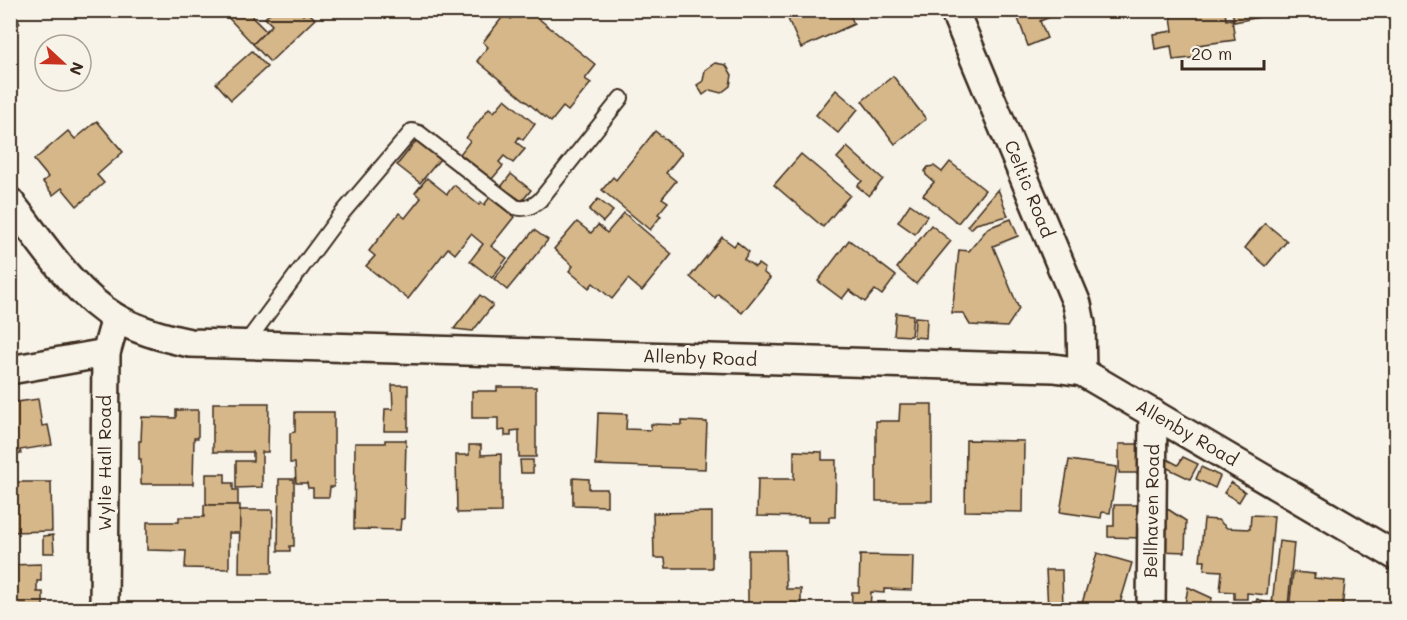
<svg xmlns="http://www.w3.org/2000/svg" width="1407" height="620" font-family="Mali,sans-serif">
<rect width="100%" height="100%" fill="#f7f3e8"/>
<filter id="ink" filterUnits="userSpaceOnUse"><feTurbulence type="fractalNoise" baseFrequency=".0167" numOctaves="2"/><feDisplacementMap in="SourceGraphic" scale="12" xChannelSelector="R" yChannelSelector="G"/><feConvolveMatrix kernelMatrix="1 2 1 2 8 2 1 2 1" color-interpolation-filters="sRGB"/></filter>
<g filter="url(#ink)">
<g fill="#d5b789" stroke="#3b2a1e" stroke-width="1.5">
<path d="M10 10 20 23 10 30Z"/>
<path d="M221 10H256L252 17 266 31 253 44Z"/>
<path d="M273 10H298L303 15 307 11 315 19 270 62 253 44 272 25 265 18Z"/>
<path d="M518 10H528L596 65 585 79 591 83 568 111 563 107 551 122 477 61 488 47 483 42 505 14 511 19Z"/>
<path d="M784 10H848L854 24 801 48Z"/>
<path d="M1015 10H1048L1050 17 1040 21 1047 38 1028 46Z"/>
<path d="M1170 10H1225L1226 20 1232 19 1235 40 1198 45 1200 57 1173 60 1171 46 1155 49 1153 34 1173 31Z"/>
<path d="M1232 10H1258L1260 17 1234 22Z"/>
<path d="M252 51 267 67 231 100 216 83Z"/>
<path d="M715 63 726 65 732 75 730 86 721 93 710 90 703 95 697 85 703 81 705 70Z"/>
<path d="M893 76 926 119 895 144 862 101Z"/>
<path d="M836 90 858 109 838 133 816 115Z"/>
<path d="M505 99 535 124 523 140 519 137 516 142 525 149 513 163 504 156 499 162 503 166 492 179 460 154 470 141 466 138 489 108 494 112Z"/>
<path d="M97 121 123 152 97 175 104 183 77 206 62 188 53 195 43 182 48 177 34 160 68 131 75 139Z"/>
<path d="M655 131 682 153 666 173 676 181 662 198 668 202 658 214 661 216 650 230 602 190 613 177 616 180Z"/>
<path d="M417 140 440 159 420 183 397 165Z"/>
<path d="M847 147 883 179 869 196 857 186 862 181 837 158Z"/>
<path d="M801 154 850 195 823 227 774 185Z"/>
<path d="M950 162 985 190 958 223 923 195 934 182 926 175 925 171 928 167 934 166 942 172Z"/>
<path d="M511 174 531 190 522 201 501 187Z"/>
<path d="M427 178 447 194 454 185 479 205 481 202 484 205 490 197 514 217 491 246 507 258 492 278 470 261 483 244 471 234 455 254 448 248 408 299 366 266 375 256 369 251 399 213 405 218 421 198 415 193Z"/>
<path d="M998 189 1008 216 976 224 971 229 967 226Z"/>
<path d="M598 199 613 211 603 222 589 210Z"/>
<path d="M910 204 927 216 915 234 898 222Z"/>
<path d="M624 213 672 254 642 291 628 279 612 299 593 283 589 288 569 271 573 266 554 249 577 222 591 233 598 225 607 233Z"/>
<path d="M1011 219 1018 236 993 246 1019 309 1007 327 970 325 963 313H952L959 250 969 251 988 228Z"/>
<path d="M1265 223 1287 241 1266 266 1245 248Z"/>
<path d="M931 225 951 241 916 284 897 268Z"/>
<path d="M534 230 548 240 507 290 494 279Z"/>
<path d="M722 237 734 246 737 242 749 252 744 259 755 267 758 264 765 269 763 272 770 278 742 313 718 294 715 298 690 277Z"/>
<path d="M849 240 896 276 882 295 875 290 865 302 849 290 842 299 818 281Z"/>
<path d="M480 295 493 305 473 331 454 329Z"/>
<path d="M896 313 913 315 911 336 894 335Z"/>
<path d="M915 317 927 318 926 338 914 337Z"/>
<path d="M392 385H408V431H384L385 409H393Z"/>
<path d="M497 387H536V457H519V430L511 431V436H505V430L498 431V418H472V391H497Z"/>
<path d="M38 399 42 426 48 425 52 445 20 450 21 454 10 456V403Z"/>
<path d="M213 403H269L268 452H262V487L236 488V461H253V452H213Z"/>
<path d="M900 404H932V501H876V421H899Z"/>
<path d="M176 410H198V438H194L193 484H141V459H139V441H141L142 417 176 418Z"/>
<path d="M295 412H334V487H330L329 497H313V488H308L307 483H296L295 463H290V433L295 432Z"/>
<path d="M598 413 627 414 626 429 651 430V424L682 425V421L707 422 705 469 596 465Z"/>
<path d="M385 440H406L404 519H401L400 530 354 529 355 443H385Z"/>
<path d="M966 440 1024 441 1023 512 965 511Z"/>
<rect x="1119" y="444" width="19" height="29"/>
<path d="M469 445H481V455L501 454V512L457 513 456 455H469Z"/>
<path d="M794 451 822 452V460H836L835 517H829V522H808V517L757 516 758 479H794Z"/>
<path d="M1163 457 1178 465 1183 457 1198 464 1190 479 1159 464Z"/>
<path d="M520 460H533V473H521Z"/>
<path d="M1069 460 1117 467 1110 513 1102 512 1101 518 1060 512Z"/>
<path d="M1201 467 1220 476 1215 488 1196 479Z"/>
<path d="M206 474H225V483H233V490H238V505H206Z"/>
<path d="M573 478 589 479V489H607V506L573 505Z"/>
<path d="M279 479H294V546H290V551H278Z"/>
<path d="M10 482H51L52 531 10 532Z"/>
<path d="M1231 482 1245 492 1239 502 1224 493Z"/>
<path d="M1160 504 1186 521 1185 552 1159 551Z"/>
<path d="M204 505H240V533H229V569L185 568 186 551 147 550V522H179V517H204Z"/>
<path d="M1114 505H1141V538L1108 537V526H1114Z"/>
<path d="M240 510H273L272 573H239Z"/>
<path d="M712 512V568H666L665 558H654L653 513Z"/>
<path d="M1251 515 1274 516 1267 595 1247 593V599H1234V592L1220 591 1222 571 1204 570 1205 561H1200L1204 519 1218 520 1227 528 1250 529Z"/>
<path d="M53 535 54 553H43V536Z"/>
<path d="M1279 541 1294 543 1288 606 1272 604Z"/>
<path d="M748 550H785L786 589H801V607L748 608Z"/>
<path d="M1097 553 1132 563 1118 610H1080Z"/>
<path d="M860 555 913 556 912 590 884 589V593L871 592 870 610H851L852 592H859Z"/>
<path d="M41 564V581H37V592H43V610H10V565Z"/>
<path d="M1046 570H1062L1063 610H1048Z"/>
<path d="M1293 572 1315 574 1314 578 1345 581 1342 610H1289Z"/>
<path d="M1188 587 1212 598 1209 610H1184Z"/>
<path d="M1257 599 1273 606 1272 610H1253Z"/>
</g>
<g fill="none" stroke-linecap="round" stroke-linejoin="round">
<defs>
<path id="service" d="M246 343 339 217 412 131 419 133 515 207C525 210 532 207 540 200L621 98"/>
<g id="minor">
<path d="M954 10 1077 304 1081 324 1082 372"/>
<path d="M10 202C42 242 71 291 116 318 139 331 165 338 190 343L1054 368 1082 372 1396 556"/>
<path d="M10 370 106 353"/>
<path d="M104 610 106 353 116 318"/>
<path d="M1151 610 1153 413"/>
</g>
</defs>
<use href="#service" stroke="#3b2a1e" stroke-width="18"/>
<use href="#minor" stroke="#3b2a1e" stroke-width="32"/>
<use href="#service" stroke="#f7f3e8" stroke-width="14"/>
<use href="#minor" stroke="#f7f3e8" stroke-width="27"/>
</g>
</g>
<g text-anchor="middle" stroke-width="6" stroke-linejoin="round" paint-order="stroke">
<g font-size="18" fill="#3b2a1e" stroke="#f7f3e8">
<text transform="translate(1029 189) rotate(68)" y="6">Celtic Road</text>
<text transform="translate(700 358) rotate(2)" y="6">Allenby Road</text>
<text transform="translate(1187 433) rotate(30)" y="6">Allenby Road</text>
<text transform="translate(105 463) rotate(-90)" y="6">Wylie Hall Road</text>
<text transform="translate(1152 511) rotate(-89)" y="6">Bellhaven Road</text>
</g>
</g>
<rect width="1407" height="620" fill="none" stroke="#f7f3e8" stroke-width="36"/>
<rect x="18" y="18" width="1371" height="584" fill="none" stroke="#3b2a1e" stroke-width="2" filter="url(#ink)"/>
<g transform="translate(63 63) rotate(112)"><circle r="28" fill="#f7f3e8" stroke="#aca397" stroke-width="1.5"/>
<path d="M0-4.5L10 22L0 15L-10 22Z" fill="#c8321e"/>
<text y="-9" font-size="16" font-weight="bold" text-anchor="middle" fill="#3b2a1e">N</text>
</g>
<path d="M1182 60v9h82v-9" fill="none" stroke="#3b2a1e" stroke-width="3"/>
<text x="1191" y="60" font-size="18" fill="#3b2a1e" stroke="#f7f3e8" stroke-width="4.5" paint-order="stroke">20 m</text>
</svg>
